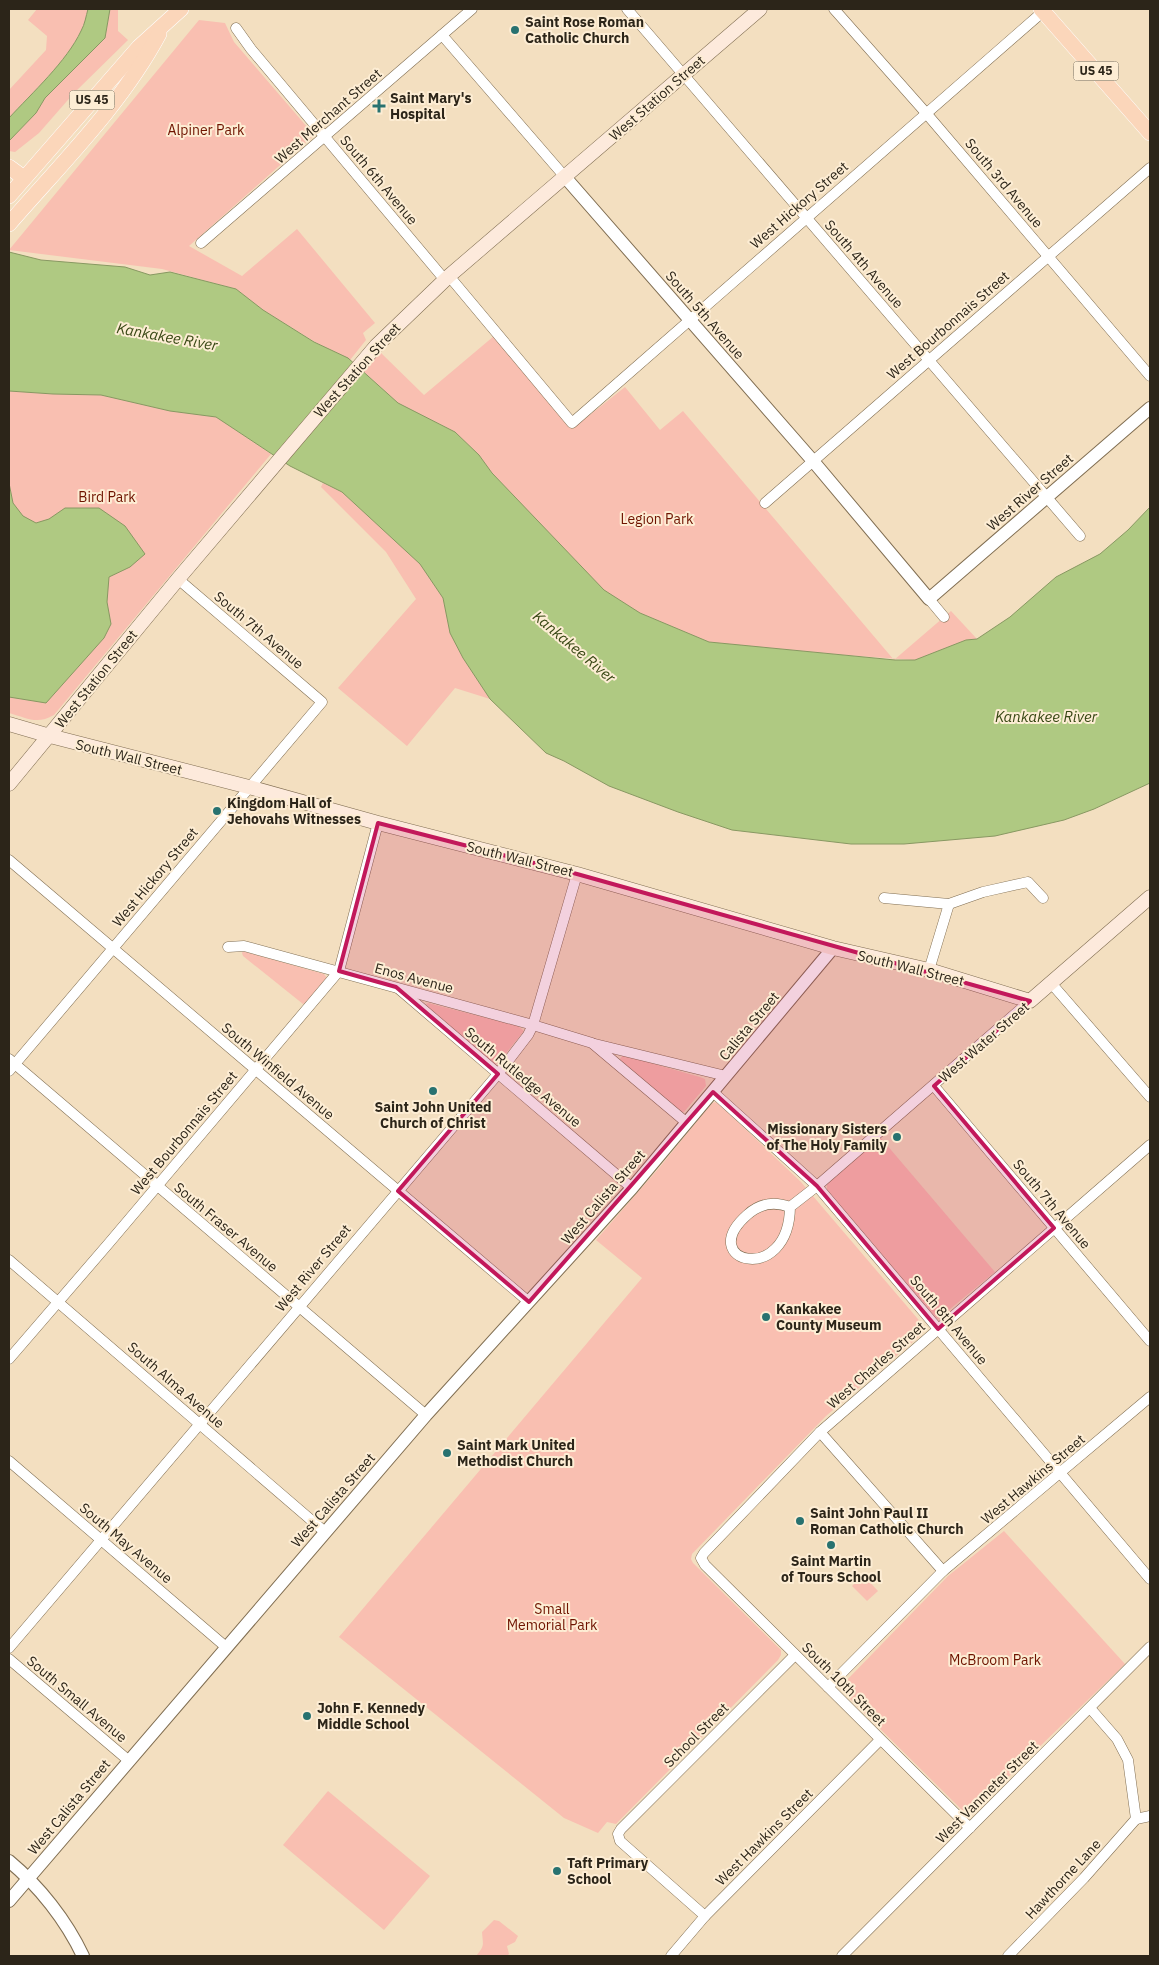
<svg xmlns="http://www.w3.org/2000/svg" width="1159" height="1965" font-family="'IBM Plex Sans',sans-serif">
<rect width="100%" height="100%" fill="#f3dfc0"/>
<g fill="#f9bfb1">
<path d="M37 9H88C86 16 85 24 81 31 67 61 32 93 9 118V90L46 50 47 36 28 20Z"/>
<path d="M110 9H118V31L128 40 74 93 39 133 15 152 9 151V141L36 113 45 98 105 38Z"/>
<path d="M199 20 225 23 234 42 314 135 189 246 242 276 297 229 375 323 363 333 366 340 350 360 315 342 263 310 236 289 162 269 9 250Z"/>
<path d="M494 336 572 429 625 387 660 430 683 411 894 660 951 611 977 639 966 640 915 660 787 651 709 642 640 613 598 587 492 473 479 455 455 432 398 403 362 370 380 352 424 395Z"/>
<path d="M9 391 53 394 101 395 170 411 216 417 271 454 54 715C37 725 27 718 9 713Z"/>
<path d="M323 483 342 492 420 564 443 598 450 633 463 658 490 699 455 688 407 746 338 688 416 599 386 552 321 487Z"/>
<path d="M243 951 324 974 327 978 306 1003 303 1004 243 956 242 953Z"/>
<path d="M428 1003 518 1026 524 1031 499 1062 493 1065 427 1007 426 1004Z"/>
<path d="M623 1055 700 1077 705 1079 706 1086 684 1112H681L619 1060Z"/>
<path d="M715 1102 719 1104 801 1182 923 1325 924 1329 922 1334 826 1416 692 1554 691 1559 693 1563 781 1650V1655L778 1660 616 1824 607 1822 598 1833 564 1818 339 1637 642 1278 596 1240 659 1168 711 1104Z"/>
<path d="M880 1137 995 1272 938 1319 932 1314 827 1190V1183Z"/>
<path d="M1004 1531 1125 1664 970 1814 965 1813 844 1693V1683L948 1576Z"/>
<path d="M863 1575 878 1591 867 1601 852 1586Z"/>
<path d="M328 1791 430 1876 384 1930 283 1845Z"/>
<path d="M494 1920 499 1921 518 1936 515 1942 507 1946 509 1954 507 1956H476C485 1945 483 1946 482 1932Z"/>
</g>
<g fill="#afc982" stroke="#889862">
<path d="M88 9H110L105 38 45 98 36 113 9 141V118C32 93 67 61 81 31 85 24 86 16 88 9Z"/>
<path d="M9 252 41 260 125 267 150 275 170 272 236 289 263 310 314 342 348 358 398 403 455 432 479 455 492 473 604 590 640 613 709 642 895 660H915L966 640 977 639 1010 617 1056 577 1100 554 1128 530 1150 507V783L1094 809 1064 820 995 836 904 844H851L732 830 678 812 609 786 564 761 546 753 490 699 463 658 450 633 443 598 420 564 342 492 290 466 216 417 170 411 101 395 53 394 9 391Z"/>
<path d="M9 483 13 503 23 516 36 523 49 519 65 508H99L125 526 145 554 130 567 109 577 107 602 111 624 104 638 46 703 9 697Z"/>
</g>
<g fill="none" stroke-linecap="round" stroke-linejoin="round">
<defs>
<g id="minor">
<path d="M627 9 1080 536"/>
<path d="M834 9 926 113 1150 376"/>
<path d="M236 28 251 49 445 280"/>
<path d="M442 35 565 177"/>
<path d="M201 243 472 9"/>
<path d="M449 276 572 423 1046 9"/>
<path d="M765 503 1150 168"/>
<path d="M929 599 944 617"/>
<path d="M9 860 529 1302"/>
<path d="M884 898 949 904 983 892 1028 882 1043 898"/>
<path d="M228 947 244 946 533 1025 592 1043 687 1123"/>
<path d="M929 970 949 904"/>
<path d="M1051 983 1150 1097"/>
<path d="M399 989 632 1188"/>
<path d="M595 1044 726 1076"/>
<path d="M9 1059 426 1415"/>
<path d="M9 1071 322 702 178 579"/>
<path d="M934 1086 1150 1341"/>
<path d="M713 1092 817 1186 1150 1579"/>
<path d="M790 1207C789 1287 694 1262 747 1215 760 1203 774 1201 790 1207L817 1186 1030 1001"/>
<path d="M9 1260 325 1532"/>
<path d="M9 1359 109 1243 339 971 378 823"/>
<path d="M820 1432 943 1571"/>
<path d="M9 1461 226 1647"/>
<path d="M9 1648 498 1074 528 1035 533 1025 577 874"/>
<path d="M9 1659 128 1760"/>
<path d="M828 1687 943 1571 1150 1397"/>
<path d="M1090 1708 1117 1739 1128 1760 1136 1819 1150 1816"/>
<path d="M970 1828 705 1565 701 1558 704 1553 820 1432 1150 1145"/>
<path d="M705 1916 620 1841 618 1834 621 1829 795 1655"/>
<path d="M671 1956 705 1916 880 1740"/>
<path d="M842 1956 1150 1647"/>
<path d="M1008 1956 1084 1878 1136 1819"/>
</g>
<g id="tertiary">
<path d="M565 177 813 461 929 599 1150 408"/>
<path d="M9 1861C39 1886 66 1920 83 1956"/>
<path d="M9 1901 426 1415 632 1188 833 948"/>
</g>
<g id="secondary">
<path d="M9 724 50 736 249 787 378 823 577 874 833 948 929 970 1030 1001 1150 897"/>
<path d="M9 784 178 579 376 346 449 276 760 9"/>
</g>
<g id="primary">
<path d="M1041 9 1150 133"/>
<path d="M9 167 24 178"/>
<path d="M9 196 139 47 181 9"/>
<path d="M9 224C61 164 121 105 159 34"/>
</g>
</defs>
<use href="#minor" stroke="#806e52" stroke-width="11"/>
<use href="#tertiary" stroke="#806e52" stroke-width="14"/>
<use href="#secondary" stroke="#806e52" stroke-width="15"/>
<use href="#primary" stroke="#fff" stroke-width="16"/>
<use href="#minor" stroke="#fff" stroke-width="10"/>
<use href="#tertiary" stroke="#fff" stroke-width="12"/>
<use href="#secondary" stroke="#fdeadc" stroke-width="14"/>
<use href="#primary" stroke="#fbd6ba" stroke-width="15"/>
</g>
<path fill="#c2185b" fill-opacity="0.2" stroke="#c2185b" stroke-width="4" stroke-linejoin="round" d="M378 823 577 874 1030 1001 934 1086 1054 1228 938 1329 817 1186 713 1092 529 1302 398 1191 498 1074 396 987 339 971Z"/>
<g fill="#287270" stroke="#fdedd4" stroke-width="2">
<circle cx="515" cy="30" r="5"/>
<path d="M376.5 98.5h5v5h5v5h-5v5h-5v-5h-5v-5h5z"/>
<circle cx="217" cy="811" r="5"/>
<circle cx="433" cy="1091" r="5"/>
<circle cx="897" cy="1137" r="5"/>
<circle cx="766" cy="1317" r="5"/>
<circle cx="447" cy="1453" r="5"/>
<circle cx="800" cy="1521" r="5"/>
<circle cx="831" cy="1545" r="5"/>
<circle cx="307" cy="1716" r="5"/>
<circle cx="557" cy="1871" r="5"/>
</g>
<g text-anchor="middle" stroke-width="4" stroke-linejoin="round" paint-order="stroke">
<g fill="#fdedd4" stroke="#6b6151" stroke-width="1">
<rect x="1073.5" y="61.5" width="45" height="19" rx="4"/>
<rect x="69.5" y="90.5" width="45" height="19" rx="4"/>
</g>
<g font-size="12" font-weight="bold" fill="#2c2519">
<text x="1096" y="75">US 45</text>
<text x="92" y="104">US 45</text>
</g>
<g font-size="14" font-weight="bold" fill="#2c2519" stroke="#fdedd4" text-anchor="start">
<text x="525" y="27">Saint Rose Roman<tspan x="525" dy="16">Catholic Church</tspan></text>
<text x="390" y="103">Saint Mary's<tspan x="390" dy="16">Hospital</tspan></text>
<text x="227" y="808">Kingdom Hall of<tspan x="227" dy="16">Jehovahs Witnesses</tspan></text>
<text x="433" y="1112" text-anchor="middle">Saint John United<tspan x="433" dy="16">Church of Christ</tspan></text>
<text x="887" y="1134" text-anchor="end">Missionary Sisters<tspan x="887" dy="16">of The Holy Family</tspan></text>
<text x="776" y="1314">Kankakee<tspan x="776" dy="16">County Museum</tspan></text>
<text x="457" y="1450">Saint Mark United<tspan x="457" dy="16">Methodist Church</tspan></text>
<text x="810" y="1518">Saint John Paul II<tspan x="810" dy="16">Roman Catholic Church</tspan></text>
<text x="831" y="1566" text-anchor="middle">Saint Martin<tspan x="831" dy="16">of Tours School</tspan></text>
<text x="317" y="1713">John F. Kennedy<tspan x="317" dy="16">Middle School</tspan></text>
<text x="567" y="1868">Taft Primary<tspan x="567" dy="16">School</tspan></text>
</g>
<g font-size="14" fill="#2c2519" stroke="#fdedd4">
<text transform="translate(657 98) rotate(-41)" y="5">West Station Street</text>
<text transform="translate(328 116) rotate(-41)" y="5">West Merchant Street</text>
<text transform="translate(379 180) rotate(50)" y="5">South 6th Avenue</text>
<text transform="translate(1004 183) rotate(50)" y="5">South 3rd Avenue</text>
<text transform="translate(799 205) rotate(-41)" y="5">West Hickory Street</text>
<text transform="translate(864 264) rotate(49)" y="5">South 4th Avenue</text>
<text transform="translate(705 315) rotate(49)" y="5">South 5th Avenue</text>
<text transform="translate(948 325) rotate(-41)" y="5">West Bourbonnais Street</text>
<text transform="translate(357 370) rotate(-48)" y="5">West Station Street</text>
<text transform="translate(1030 492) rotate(-41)" y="5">West River Street</text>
<text transform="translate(259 630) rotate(40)" y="5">South 7th Avenue</text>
<text transform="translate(96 679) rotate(-51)" y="5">West Station Street</text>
<text transform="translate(129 757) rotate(14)" y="5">South Wall Street</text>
<text transform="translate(520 859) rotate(14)" y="5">South Wall Street</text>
<text transform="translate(155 877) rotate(-50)" y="5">West Hickory Street</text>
<text transform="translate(911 968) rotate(14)" y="5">South Wall Street</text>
<text transform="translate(414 978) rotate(15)" y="5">Enos Avenue</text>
<text transform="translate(749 1026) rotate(-50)" y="5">Calista Street</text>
<text transform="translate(984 1042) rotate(-41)" y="5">West Water Street</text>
<text transform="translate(278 1071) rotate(40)" y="5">South Winfield Avenue</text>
<text transform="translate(523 1077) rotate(40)" y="5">South Rutledge Avenue</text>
<text transform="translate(184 1133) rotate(-50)" y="5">West Bourbonnais Street</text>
<text transform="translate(603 1197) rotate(-49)" y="5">West Calista Street</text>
<text transform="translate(1052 1204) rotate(50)" y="5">South 7th Avenue</text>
<text transform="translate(226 1227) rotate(40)" y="5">South Fraser Avenue</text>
<text transform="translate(313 1268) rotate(-50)" y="5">West River Street</text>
<text transform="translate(949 1320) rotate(50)" y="5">South 8th Avenue</text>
<text transform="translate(876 1365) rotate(-41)" y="5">West Charles Street</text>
<text transform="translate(176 1385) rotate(41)" y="5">South Alma Avenue</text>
<text transform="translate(1033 1479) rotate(-40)" y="5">West Hawkins Street</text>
<text transform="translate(333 1500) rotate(-49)" y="5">West Calista Street</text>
<text transform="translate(126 1543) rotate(40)" y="5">South May Avenue</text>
<text transform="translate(844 1684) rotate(45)" y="5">South 10th Street</text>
<text transform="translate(77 1699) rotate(40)" y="5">South Small Avenue</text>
<text transform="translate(696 1735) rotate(-45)" y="5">School Street</text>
<text transform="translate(987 1792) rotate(-45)" y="5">West Vanmeter Street</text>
<text transform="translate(69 1807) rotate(-50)" y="5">West Calista Street</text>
<text transform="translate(764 1837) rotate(-45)" y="5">West Hawkins Street</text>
<text transform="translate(1063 1879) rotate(-47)" y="5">Hawthorne Lane</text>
</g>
<g font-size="14" fill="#6f1400" stroke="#fdedd4">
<text x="206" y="135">Alpiner Park</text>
<text x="107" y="502">Bird Park</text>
<text x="657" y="524">Legion Park</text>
<text x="552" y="1614">Small<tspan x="552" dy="16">Memorial Park</tspan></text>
<text x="995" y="1665">McBroom Park</text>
</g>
<g font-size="15" font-style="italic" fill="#384714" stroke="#fdedd4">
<text transform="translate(167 337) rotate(10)" y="5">Kankakee River</text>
<text transform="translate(574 647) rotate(40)" y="5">Kankakee River</text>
<text x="1046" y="722">Kankakee River</text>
</g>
</g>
<rect width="1159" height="1965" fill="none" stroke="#2c2519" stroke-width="20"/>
</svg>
